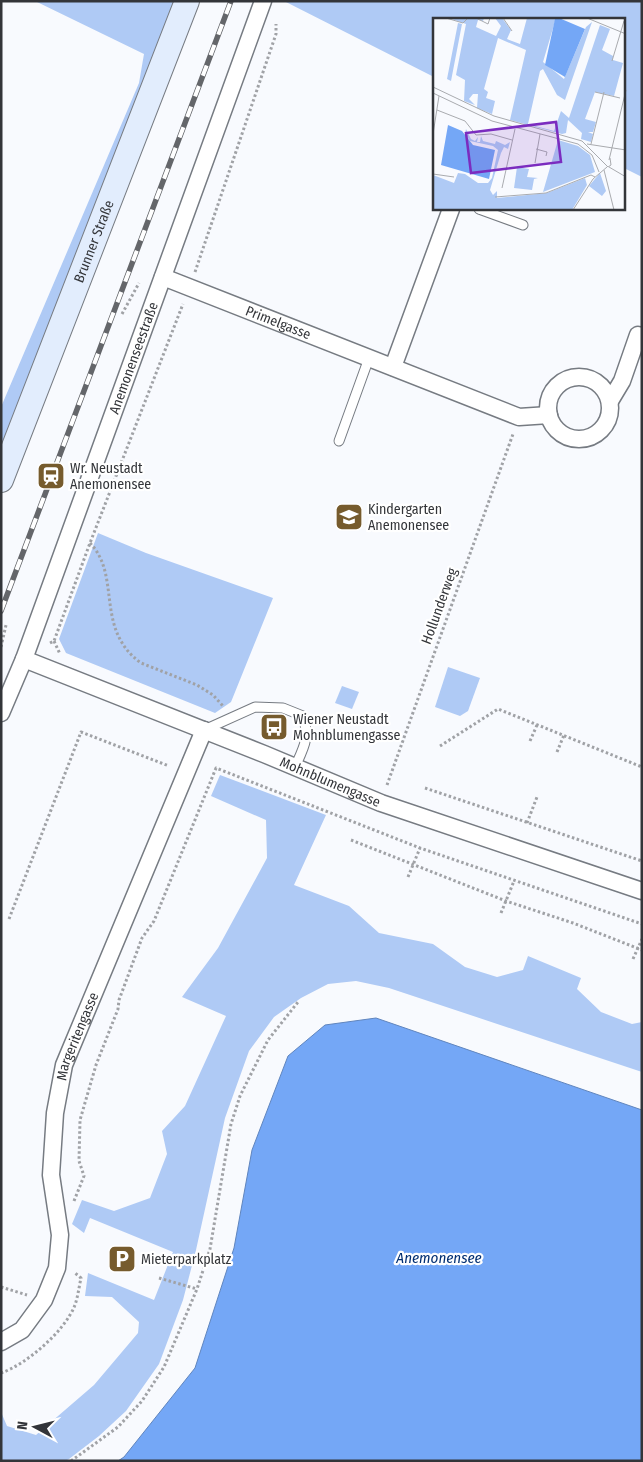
<svg xmlns="http://www.w3.org/2000/svg" width="643" height="1462" font-family="'Fira Sans Condensed',sans-serif">
<rect width="100%" height="100%" fill="#f8fafe"/>
<g fill="#afcaf5">
<path d="M35 1H176L1 451V407L139 83 144 54Z"/>
<path d="M284 1H642V177L624 168V19H434V77Z"/>
<path d="M98 533 146 553 273 598 231 702 215 713 66 653 59 639Z"/>
<path d="M448 667 480 678 468 711 460 716 435 707Z"/>
<path d="M342 686 359 692 352 709 335 703Z"/>
<path d="M220 775 326 815 294 885 349 906 379 933 433 944 465 967 497 977 523 970 528 956 581 978 577 989 601 1012 632 1024 642 1022V1072L389 988 356 981 328 984 301 998 274 1017 249 1051 225 1118 196 1250 183 1300 159 1364 126 1411 99 1436 69 1459 65 1461H1V1412L7 1426 36 1435 94 1385 138 1333 139 1322 112 1297 85 1296 88 1273 154 1300 173 1252 90 1218 84 1233 72 1224 82 1200 114 1211 150 1198 167 1154 162 1131 185 1106 226 1016 182 997 218 948 267 858 266 820 211 796Z"/>
</g>
<path fill="#74a7f6" stroke="#6085bd" d="M376 1018 642 1110V1461H118L124 1457 195 1368 234 1248 252 1150 288 1056 325 1025Z"/>
<g fill="none" stroke-linecap="round" stroke-linejoin="round">
<defs>
<g id="service">
<path d="M479 209 523 225"/>
<path d="M339 441 369 358"/>
<path d="M204 730 255 707 283 708 303 716C310 738 304 747 295 767"/>
</g>
<g id="minor">
<path id="s1" d="M163 277 519 417 549 415"/>
<path d="M393 367 451 209"/>
<circle cx="579" cy="408" r="31"/>
<path d="M610 401 622 381 638 335"/>
<path id="s2" d="M24 659 264 754 381 803 642 891"/>
<path id="s3" d="M1 713 24 659 263 1"/>
<path id="s4" d="M1 1342 22 1330 44 1300 57 1268 60 1235 51 1175 55 1113 64 1065 204 730"/>
</g>
<g id="secondary">
<path id="s5" d="M1 480 187 1"/>
</g>
</defs>
<use href="#service" stroke="#767b82" stroke-width="11"/>
<use href="#minor" stroke="#767b82" stroke-width="19"/>
<use href="#secondary" stroke="#767b82" stroke-width="26"/>
<g stroke="#a0a2a6" stroke-width="3" stroke-dasharray="2.5 2.5" stroke-linecap="butt">
<path d="M195 272 276 34V24"/>
<path d="M122 314 139 283"/>
<path d="M90 543C122 576 94 629 141 663L197 685 213 695 223 706"/>
<path d="M54 641 60 654"/>
<path d="M50 643 54 641 90 543 183 304"/>
<path d="M1 647 6 625"/>
<path d="M530 741 537 725"/>
<path d="M440 746 498 709 642 767"/>
<path d="M557 752 564 735"/>
<path d="M387 785 513 434"/>
<path d="M425 788 642 861"/>
<path d="M527 823 537 797"/>
<path d="M351 840 506 901 573 923 642 950"/>
<path d="M408 877 420 848"/>
<path d="M501 913 514 881"/>
<path d="M9 919 81 732 169 766"/>
<path d="M633 959 642 939"/>
<path d="M74 1201 84 1176 79 1161 80 1120 96 1065 118 1009 119 1000 142 938 154 921 216 768 420 848 642 924"/>
<path d="M159 1278 197 1289"/>
<path d="M1 1287 27 1295"/>
<path d="M1 1373C27 1364 65 1331 75 1305 78 1296 79 1287 81 1278L75 1273"/>
<path d="M71 1461 118 1427 142 1401 164 1367 197 1289 210 1249 231 1124 240 1096 268 1040 298 1002"/>
</g>
<use href="#service" stroke="#fff" stroke-width="9"/>
<use href="#minor" stroke="#fff" stroke-width="16"/>
<use href="#secondary" stroke="#e2edfd" stroke-width="24"/>
<defs>
<path id="rail" d="M1 611 231 1"/>
</defs>
<use href="#rail" stroke="#64666a" stroke-width="5.5"/>
<use href="#rail" stroke="#fff" stroke-width="4" stroke-dasharray="11" stroke-linecap="butt"/>
</g>
<defs>
<symbol id="station-square" viewBox="-11 -11 22 22"><rect x="-9" y="-9" width="18" height="18" rx="4" fill="#765b2d" stroke="#fff"/><path d="M-3-6H3Q5-6 5-4V2Q5 4 3 4L4.5 6H3L1.5 4h-3L-3 6H-4.5L-3 4Q-5 4-5 2V-4Q-5-6-3-6ZM-3.5-4v3h7v-3ZM-3.5 1v1.5H-2V1ZM2 1v1.5H3.5V1Z" fill="#fff"/></symbol>
<symbol id="school-square" viewBox="-11 -11 22 22"><rect x="-9" y="-9" width="18" height="18" rx="4" fill="#765b2d" stroke="#fff"/><path d="M0-5L7-2L0 1L-7-2ZM-4 1L0 2.5L4 1V4Q0 6-4 4Z" fill="#fff"/></symbol>
<symbol id="bus-square" viewBox="-11 -11 22 22"><rect x="-9" y="-9" width="18" height="18" rx="4" fill="#765b2d" stroke="#fff"/><path d="M-5-6H5V4H4V6H2V4H-2V6H-4V4H-5ZM-3.5-4V0h7V-4ZM-3.5 1.2v1.5H-2V1.2ZM2 1.2v1.5H3.5V1.2Z" fill="#fff"/></symbol>
<symbol id="parking-square" viewBox="-11 -11 22 22"><rect x="-9" y="-9" width="18" height="18" rx="4" fill="#765b2d" stroke="#fff"/><path d="M-3.5-5.5H1a3.5 3.5 0 0 1 0 7H-1V5.5H-3.5ZM-1-3.4V-.6H.8a1.4 1.4 0 0 0 0-2.8Z" fill="#fff"/></symbol>
</defs>
<g fill-rule="evenodd">
<use href="#station-square" x="35" y="460" width="32" height="32"/>
<use href="#school-square" x="333" y="501" width="32" height="32"/>
<use href="#bus-square" x="258" y="711" width="32" height="32"/>
<use href="#parking-square" x="106" y="1243" width="32" height="32"/>
</g>
<g text-anchor="middle" stroke-width="4.5" stroke-linejoin="round" paint-order="stroke">
<g font-size="14" fill="#333539" stroke="#fff">
<text dy="5" stroke="none"><textPath href="#s5" startOffset="256">Brunner Straße</textPath></text>
<text dy="5" stroke="none"><textPath href="#s1" startOffset="124">Primelgasse</textPath></text>
<text dy="5" stroke="none"><textPath href="#s3" startOffset="379">Anemonenseestraße</textPath></text>
<text transform="translate(439 606) rotate(-70)" y="5">Hollunderweg</text>
<text dy="5" stroke="none"><textPath href="#s2" startOffset="330">Mohnblumengasse</textPath></text>
<text dy="5" stroke="none"><textPath href="#s4" startOffset="332">Margeritengasse</textPath></text>
</g>
<g font-size="14" fill="#333539" stroke="#fff" text-anchor="start">
<text x="70" y="473">Wr. Neustadt<tspan x="70" dy="16">Anemonensee</tspan></text>
<text x="368" y="514">Kindergarten<tspan x="368" dy="16">Anemonensee</tspan></text>
<text x="293" y="724">Wiener Neustadt<tspan x="293" dy="16">Mohnblumengasse</tspan></text>
<text x="141" y="1264">Mieterparkplatz</text>
</g>
<g font-size="15" font-style="italic" fill="#002e71" stroke="#fff">
<text x="439" y="1263">Anemonensee</text>
</g>
</g>
<g transform="translate(433 18)">
<rect width="192" height="192" fill="#f8fafe"/>
<path d="M16 0H51L50 3 45 2 43 9 63 18 68 8 62 0H69L78 12 74 21 87 26 94 0H123L110 44 131 61 153 9 159 4 132 82 124 77 110 51 107 53 95 106 121 113 128 93 136 100 167 7 177 11 169 32 180 38V42L190 45 181 78 162 74 152 101 163 104 160 114H155L160 116 158 124 148 121 149 115 135 102 133 115 129 116 77 102 93 32 65 20 51 71 55 74 53 80 62 83 59 96 44 90 45 76H40L36 81 42 87 31 83 32 62 23 57 33 6ZM25 5 29 6 18 63 14 61ZM33 111 38 121 42 123 45 119 44 124H47L48 118 50 123 62 126 63 123 72 127 77 124 75 131 71 129 68 135 57 172 60 177 64 173V180L114 175 152 160 154 167 139 192H0V157L21 165 25 155 32 156 45 165H55L59 160 65 132 60 128 37 123 32 116ZM125 122 145 128 157 137 162 154 110 174ZM84 149 96 151 94 159 105 160 101 161 99 172 81 170ZM167 155 173 173 169 178 156 168Z" fill="#afcaf5"/>
<path d="M126 0 152 11 132 59 112 47 122 1ZM15 107 29 113 40 127 62 132 56 161 8 147Z" fill="#74a7f6"/>
<path fill="none" stroke="#a9abaf" stroke-width="1" d="M13 0 30 5 35 0M43 0 55 6 57 0M70 0 79 13M154 0 193 16M179 43 191 3M0 69 61 98 149 123 175 149 178 147 177 140M162 74 187 80M0 75 59 103 145 126 159 137 166 154M4 92 32 103 43 117 58 116 79 122M0 116 6 78M154 126 193 132M158 126 171 74M103 131 114 134 113 138M176 142 193 72M102 145 107 116M176 149 193 159M171 152 181 192M0 156 21 159M69 170 82 111M62 179 113 175 158 157 162 159M140 192 160 161 174 149"/>
<path fill="#7b2cbf" fill-opacity="0.15" stroke="#7b2cbf" stroke-width="2.5" d="M123 104 128 144 38 155 33 115Z"/>
<rect width="192" height="192" fill="none" stroke="#333539" stroke-width="2.5"/>
</g>
<rect width="643" height="1462" fill="none" stroke="#333539" stroke-width="5"/>
<g transform="translate(35 1427) rotate(277)" stroke="#ffffff" stroke-width="4" paint-order="stroke">
<path d="M0-4L9 19L0 12L-9 19Z" fill="#333539"/>
<text y="-8" font-size="14" font-weight="bold" text-anchor="middle" fill="#333539">N</text>
</g>
</svg>
